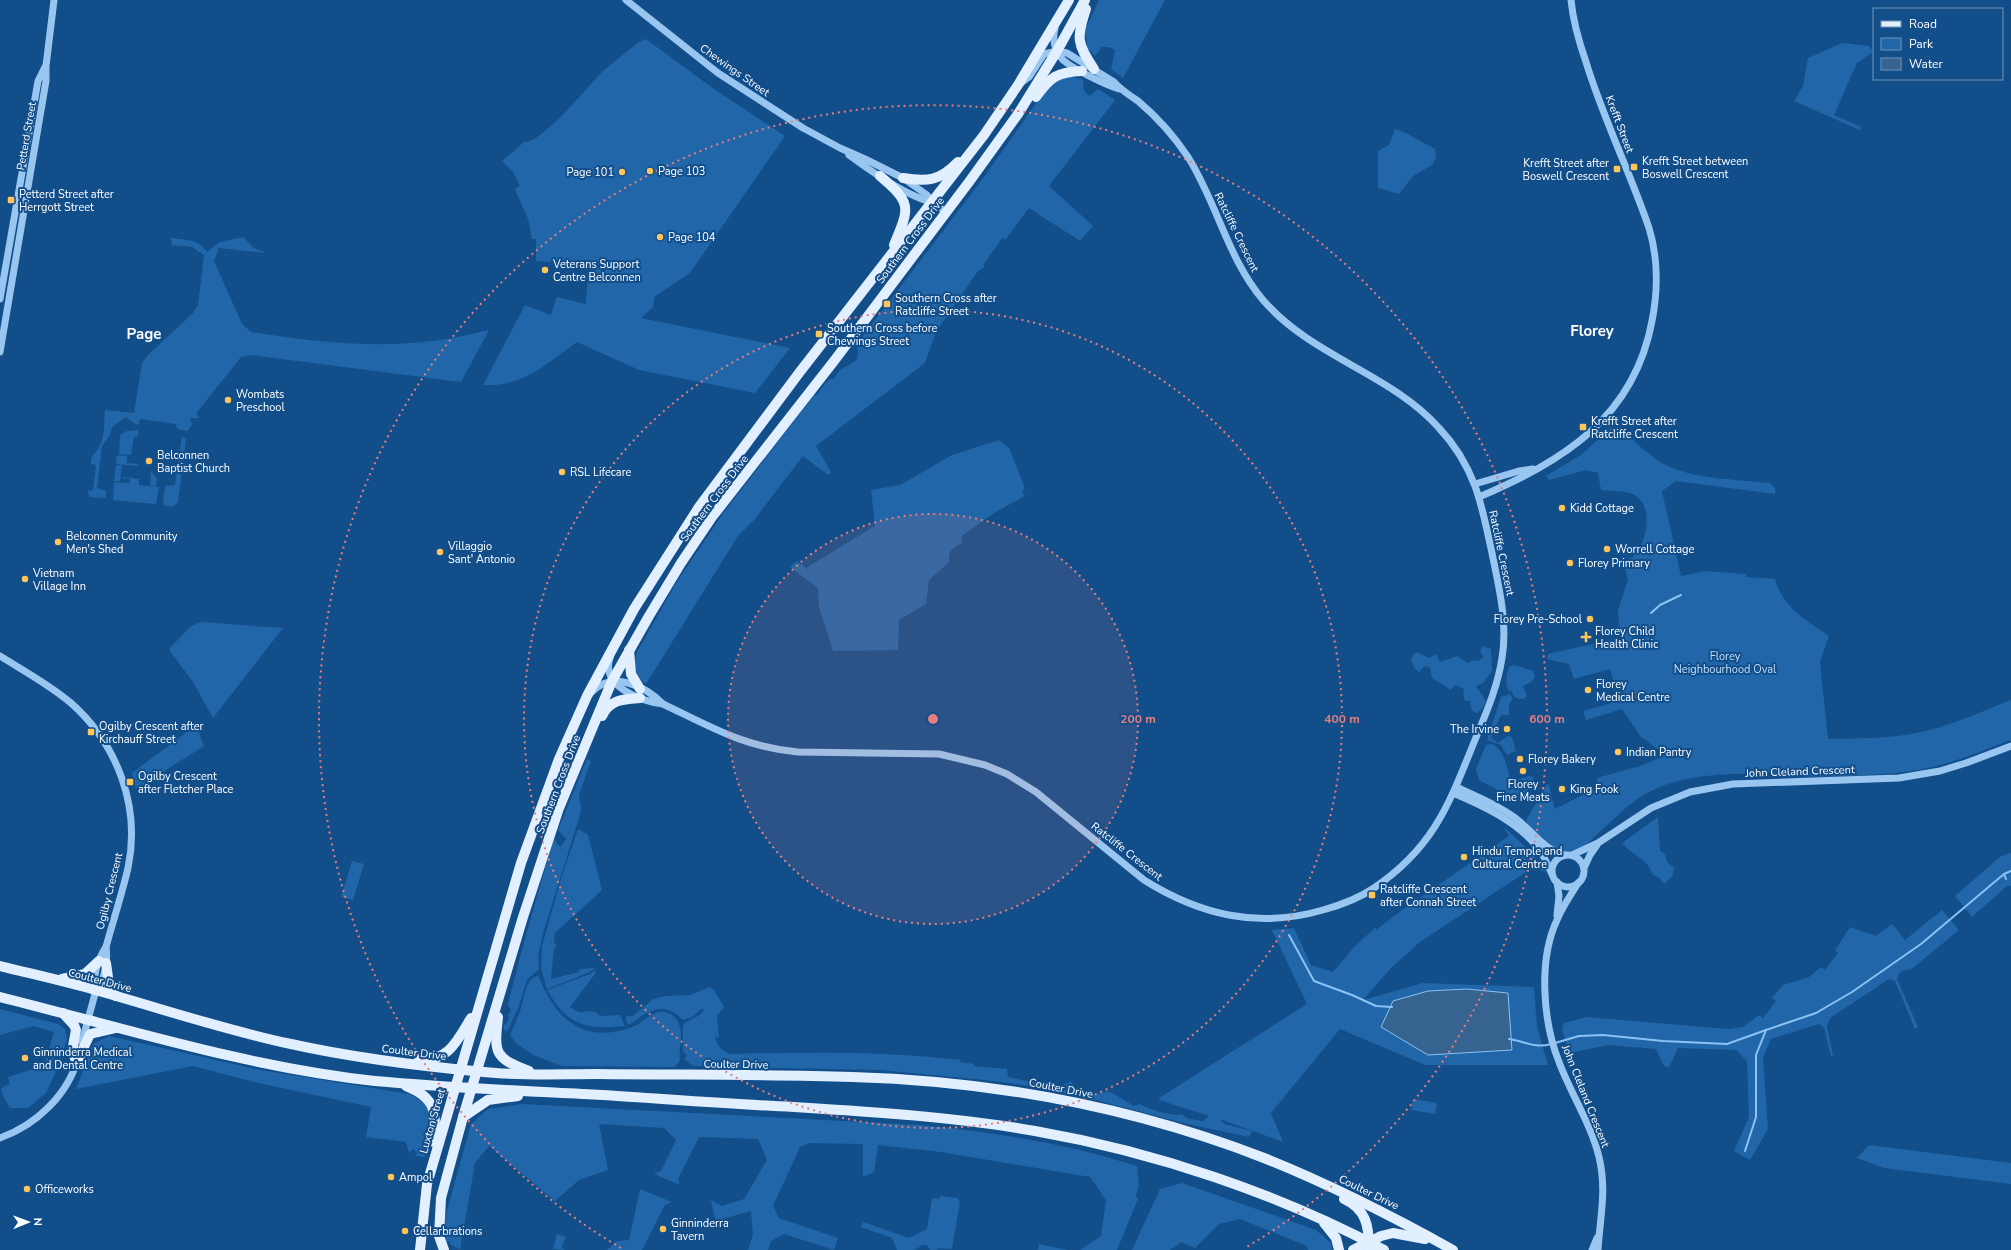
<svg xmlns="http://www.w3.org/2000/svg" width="2011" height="1250" font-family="'Nunito Sans',sans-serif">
<rect width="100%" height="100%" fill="#124e8a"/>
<g fill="#2166a8">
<path d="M1099 0H1165L1123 78 1111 69 1115 50 1109 47H1102L1095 56 1087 48 1085 30Z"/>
<path d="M646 39 714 89 785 136 690 273 654 297 653 307 641 318 790 348 755 393 639 370 577 342C546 364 524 387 483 385L525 305 551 315 557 297 586 304 588 269 585 264 536 261V239H532L528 219 515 189 520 186 513 172 502 161 524 142C543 143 588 86 603 71 615 61 627 51 639 42Z"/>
<path d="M1842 43 1869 46 1873 52 1857 63 1834 115 1861 127 1860 130 1794 101 1803 86 1808 58Z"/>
<path d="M1071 76 1083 80 1084 91 1090 96 1098 89 1115 100 1049 186 1093 226 1080 241 1029 208 1005 240 1003 237 983 265 985 267 978 271 936 332 925 363 816 446 831 472 828 475 803 456 754 520 738 536 646 684C634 675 632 666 637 652L676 583 724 512 815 394 816 396 829 379H834L840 370 857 360 858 351 856 345 984 177 1046 89 1051 82Z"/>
<path d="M1395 129 1406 133 1435 149 1436 158 1432 165 1413 176 1399 194 1378 188V151L1389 145Z"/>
<path d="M243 237 254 248 266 253 219 248 214 261 242 324 251 332C308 341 366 348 423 342 446 340 467 335 489 330L461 382 250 355 241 357 198 411 197 415 200 418H190L192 425 187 431 177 429 176 424 140 419 139 425 135 424 126 417 112 427 110 435 102 446 97 488 106 491V498L90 497 87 491 93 490 96 465 91 464V459C93 454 99 449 101 443 105 434 104 420 105 410L134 413 142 363 148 355 193 313 198 305 204 255 192 247 172 245 171 238C188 240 198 239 208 253V251L220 242Z"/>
<path d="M1618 427C1635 441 1654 462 1675 469 1700 479 1743 480 1770 483L1775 488V494L1676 481 1662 491 1681 576 1705 571 1746 574V577L1775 579C1783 608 1806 620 1829 636L1820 662 1828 739C1857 738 1887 739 1916 733 1949 727 1980 712 2011 700V740C1979 752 1946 766 1912 771 1869 777 1825 776 1782 777 1765 771 1748 774 1730 774 1698 776 1666 780 1639 798 1621 810 1605 828 1588 843 1557 862 1550 846 1528 826L1526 820 1548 783 1555 809 1598 787 1597 778 1640 766 1666 755 1641 737 1622 709 1586 720 1583 711 1619 701 1610 669 1574 679 1569 664 1547 659 1548 654 1620 638 1618 610 1628 580 1624 564C1629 559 1637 554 1640 548 1648 532 1653 501 1630 493 1621 491 1610 491 1601 490L1598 473 1586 470 1549 480 1546 476 1581 455 1611 428Z"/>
<path d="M138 430V436L134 437 131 455 119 454 120 435 127 431Z"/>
<path d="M182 436 186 439 178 502 174 506H165L163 502 165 486 175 485Z"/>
<path d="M999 440 1009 448 1025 488 1022 491 1025 496 994 513 962 536 961 544C952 547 948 552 949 562L929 580 926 604 899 620 898 650 833 651 819 607 818 588 790 567 797 561 806 568 875 526 871 490 900 485 952 455Z"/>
<path d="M117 455 127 456V463L138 464 137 466 116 464Z"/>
<path d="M116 465H122L120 481H114Z"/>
<path d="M151 471 157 478 156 486 150 485Z"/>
<path d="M123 472 122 477 139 479V485L159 487 156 504 113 500 114 482 130 483V479L122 478Z"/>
<path d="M201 622 283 628 213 718 193 682 170 651V648L191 626Z"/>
<path d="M1483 646 1491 649 1492 671 1483 683 1476 686 1486 701 1482 709 1477 713 1472 711 1470 701H1465L1463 696 1464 689 1455 685 1451 690 1432 678 1430 668 1425 666 1419 672 1415 669 1411 661 1413 655 1417 652 1429 658 1436 654 1440 662 1457 656 1468 663 1473 660 1478 661 1484 657 1480 651Z"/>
<path d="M1514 665 1533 671 1535 677 1531 682 1523 686 1527 696 1523 699C1517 699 1514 698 1512 692L1508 690C1505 682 1506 675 1509 667Z"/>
<path d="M1510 694 1513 698 1509 705V715H1501L1491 738 1498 743 1508 736 1512 737 1516 751 1507 755 1501 745 1487 740 1501 697Z"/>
<path d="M196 725 204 746 136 789 132 773Z"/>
<path d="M1492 744C1505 750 1507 769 1511 782L1529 776 1534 777 1530 789 1522 803 1479 780 1476 769 1486 745Z"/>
<path d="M587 759 591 761 579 795 581 808 580 815 543 933 538 956 539 969 527 980 519 1006 508 1030 505 1031 503 1027 509 1019 508 1014 511 1011 508 1004C522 948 537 894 554 839L560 847 566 839 558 830Z"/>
<path d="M1658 817 1660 851 1665 854 1667 862 1674 868 1672 877 1664 884 1660 878 1653 875C1648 859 1633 856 1622 843Z"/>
<path d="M1502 825 1532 853 1546 872 1532 868 1420 942 1391 968 1363 1000 1423 983 1534 987 1537 1027 1548 1065H1425L1340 1029 1271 1113 1283 1142 1220 1119 1224 1124 1252 1131 1249 1137 1187 1124 1096 1100 1017 1084 975 1079 879 1070 696 1066 690 1064 684 1058 687 1056 683 1051V1026L684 1023 700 1015 704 1009H701L692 1017 683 1020C679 1017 677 1014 673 1012 656 1003 642 1016 629 1025L626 1021V1016H633L653 999 666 996 690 995 710 987 714 990 724 1007 717 1016 719 1038 715 1036C717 1046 722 1051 731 1054 808 1052 884 1051 961 1060L960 1062 974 1064V1066L1007 1069 1008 1077 1027 1081 1035 1078 1039 1084 1058 1087 1071 1081 1076 1091 1094 1095 1109 1091 1134 1106 1140 1104C1148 1109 1173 1117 1182 1114L1188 1119 1203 1121 1209 1116 1159 1100V1098L1307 1004 1272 930 1294 928 1311 965 1333 972 1354 947 1376 927V930L1402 910 1509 836Z"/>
<path d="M578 829 588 835 602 890 555 933 554 943 556 944 555 949 554 948 551 979 579 972 580 969 595 968 590 972 547 989 541 968 542 946 562 876Z"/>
<path d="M2011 853V886H2007L1972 917 1955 896 2001 856Z"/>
<path d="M352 861 364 864 353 900 341 897Z"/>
<path d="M1942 910 1959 930 1913 968 1900 972 1897 979 1918 1027 1915 1029 1895 981 1889 979 1830 1018 1827 1026 1833 1056H1831L1824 1028 1819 1024 1771 1039 1763 1058 1768 1129 1750 1160 1734 1151 1749 1117 1747 1061 1736 1050 1678 1048 1669 1067 1664 1066 1656 1049 1609 1045 1569 1053 1562 1029 1564 1023 1587 1017 1728 1029 1743 1027 1759 1015 1763 1018 1776 1001 1772 998 1783 985 1809 977 1821 967 1825 970 1838 953 1835 950 1850 927 1876 936 1892 924 1905 940Z"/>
<path d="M596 969 595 974 570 1007C572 1008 576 1011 579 1012 588 1013 593 1008 600 1016L620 1015 625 1026C585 1029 569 1027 547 990L590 974Z"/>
<path d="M538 975C555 1018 581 1044 630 1028 641 1025 648 1014 659 1012 666 1011 674 1015 677 1020 685 1032 678 1051 680 1061L674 1067 562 1066 533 1055 516 1043 510 1035C514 1027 517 1019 520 1011 525 998 524 981 538 975Z"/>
<path d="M0 1009 58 1024 65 1029 67 1039 58 1067 46 1093 28 1108H10L3 1096 1 1089 4 1086 10 1084 8 1077 44 1066 54 1032 34 1026 0 1035Z"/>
<path d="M109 1036 261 1070 410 1094 428 1105 431 1114 425 1157 415 1156 417 1153 413 1149 409 1153 406 1142 366 1137 371 1107 254 1082 193 1066 76 1089 93 1044Z"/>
<path d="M1413 1099 1437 1103 1435 1114 1411 1110Z"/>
<path d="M522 1104 920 1125C994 1132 1065 1143 1137 1166L1139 1185 1136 1196 1138 1199 1117 1250H1080L1101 1236 1106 1200 1090 1177 941 1152 878 1145 874 1172 863 1177V1144L810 1143 800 1147 773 1206 779 1218 838 1238 834 1250 784 1234 771 1241 768 1250H748L753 1234 751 1211 722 1219 717 1229 711 1200 722 1206 744 1199 767 1160 758 1139 699 1137 678 1179 680 1185 654 1174 661 1171 676 1140 664 1128 599 1124 608 1170 579 1180 555 1201 489 1146 475 1163 460 1250 450 1244V1241L446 1243 445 1218 471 1124 488 1109Z"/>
<path d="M1869 1145 2011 1163V1184L1884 1168 1857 1158Z"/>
<path d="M1182 1183 1316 1230 1331 1243 1332 1250H1308L1307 1246 1240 1219 1219 1224 1195 1248 1181 1242 1170 1250H1132L1160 1189Z"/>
<path d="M640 1189 672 1202 665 1205 642 1250H607L617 1241 629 1240Z"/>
<path d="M940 1196 958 1198 960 1202 952 1249 939 1248 936 1250H930L927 1245H923L914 1250H897L892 1238 861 1227 863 1222 909 1238 927 1229 932 1198 940 1199Z"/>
<path d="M557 1234 566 1237 562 1247 564 1250 553 1249Z"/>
<path d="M1039 1244 1069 1250H1038Z"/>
</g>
<path fill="#36638f" stroke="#8bc2f4" d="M1467 989 1508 993 1512 1050 1428 1055 1381 1027 1393 1001 1428 991Z"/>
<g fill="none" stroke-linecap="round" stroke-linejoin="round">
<g stroke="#8bc2f4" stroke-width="2">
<path d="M1651 613 1660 605 1681 595"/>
<path d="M2004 874 2006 879"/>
<path d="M1289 935 1314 981 1352 995 1376 1006 1392 1007"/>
<path d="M1509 1039C1524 1041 1535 1049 1551 1044"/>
<path d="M1555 1043 1579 1036 1603 1035 1663 1041 1727 1044 1766 1030"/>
<path d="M1745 1151 1756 1117V1055L1766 1030 1816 1013 1852 992 1921 944 2004 874 2011 871"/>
</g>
<g stroke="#99c6f0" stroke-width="7">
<path d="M626 0 718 73 803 128 840 148 865 159 903 178 927 195 932 202 946 212"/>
<path d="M1055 28C1052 40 1055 51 1063 60 1073 69 1106 85 1119 89"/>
<path d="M849 155C869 170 908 197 932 202"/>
<path d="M0 299 38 81 45 67"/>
<path d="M0 352 46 81V66L54 0"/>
<path d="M1475 484 1519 471 1533 469"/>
<path d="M1479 497C1563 461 1634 418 1652 321 1658 291 1658 257 1649 228 1630 172 1603 118 1586 62 1579 42 1573 21 1571 0"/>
<path d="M0 656C24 671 50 685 71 703 117 744 141 806 128 868 122 894 113 921 106 947 98 959 92 976 96 990"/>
<path d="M610 658C600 686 642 702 663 704 711 727 744 747 798 752L939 754 985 765 1007 774 1036 792 1144 880C1200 915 1258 929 1323 910 1341 905 1358 899 1374 888 1436 846 1450 801 1477 735 1487 711 1498 685 1502 658 1508 623 1499 588 1492 553 1487 531 1483 508 1475 486 1467 465 1455 445 1439 428 1390 373 1312 357 1263 300 1228 259 1217 203 1188 157 1174 136 1157 117 1138 101 1129 95 1121 90 1114 82L1067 53 1057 51 1044 54 1029 77 1021 83"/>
<path d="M592 692C612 670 645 686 663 704"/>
<path d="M1456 787C1476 796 1496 804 1514 817 1531 829 1544 851 1565 855"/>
<path d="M1453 793C1484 806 1518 822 1539 849 1544 856 1548 866 1552 874"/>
<circle cx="1568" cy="871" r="16"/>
<path d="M1572 855 1598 843 1651 808 1690 792 1733 784 1899 778 1940 771 1966 763 2011 746"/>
<path d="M1584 868 1590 855 1597 845"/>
<path d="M1557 882 1559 896 1557 915"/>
<path d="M1578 883C1571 895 1562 907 1557 920 1538 960 1543 1022 1559 1062 1571 1094 1591 1124 1599 1157 1607 1190 1600 1217 1598 1250"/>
<path d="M82 1042 96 990C105 979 108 961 106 947"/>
<path d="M0 1138C36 1125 68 1095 78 1058"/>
<path d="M1592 1250 1597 1238"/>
</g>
<g stroke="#e2efff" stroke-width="10">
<path d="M1086 9C1076 38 1077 44 1094 69"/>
<path d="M1036 97C1050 77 1057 72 1082 71"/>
<path d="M880 176C912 203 910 207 894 245"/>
<path d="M903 178C927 182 940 181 958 162"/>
<path d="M629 650 631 674 640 689"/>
<path d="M602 716C610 699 624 699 640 698"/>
<path d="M106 963 109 985 116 996"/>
<path d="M0 966C32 974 64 981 95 990 160 1008 224 1030 291 1044 354 1058 419 1066 484 1072 521 1076 559 1074 597 1074 682 1075 767 1074 852 1077 992 1081 1133 1107 1264 1158 1329 1184 1392 1216 1453 1250"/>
<path d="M62 979 85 974 99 961"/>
<path d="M0 997C124 1028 247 1067 375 1081 450 1088 527 1091 602 1095 666 1099 730 1104 794 1107 875 1112 956 1117 1035 1131 1155 1152 1277 1193 1384 1250"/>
<path d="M63 1013 74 1025 76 1030 72 1052 77 1062"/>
<path d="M498 1017C494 1053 494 1058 529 1071"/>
<path d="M419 1060C449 1061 457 1041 471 1018"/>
<path d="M77 1062 90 1034 116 1028"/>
<path d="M406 1086C437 1098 436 1113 434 1142"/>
<path d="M463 1117 488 1100 518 1096"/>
<path d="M1344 1199C1366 1209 1369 1226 1369 1248"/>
<path d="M1324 1223 1336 1238 1339 1250"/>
<path d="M420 1250 427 1184 521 863 559 759 587 696 634 609 699 507 799 373 984 135 1018 85 1069 0"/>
<path d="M444 1250 439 1236 441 1198 463 1117 523 917 559 808 612 681 649 616 681 563 712 517 834 361 969 182 1018 114 1057 51 1085 0"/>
<path d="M1353 1250 1381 1236 1393 1233 1425 1239"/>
</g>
</g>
<circle cx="933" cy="719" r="205" fill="#e67e7e" fill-opacity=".12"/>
<g fill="none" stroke="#e67e7e" stroke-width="2" stroke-dasharray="2 4">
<circle cx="933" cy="719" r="205"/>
<circle cx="933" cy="719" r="409"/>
<path d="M621 1248A614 614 0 1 1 1245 1248"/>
</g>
<g fill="#ffc558" stroke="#124e8a" stroke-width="1.5">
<rect x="1630" y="163" width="8" height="8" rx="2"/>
<rect x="1613" y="165" width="8" height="8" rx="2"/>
<circle cx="650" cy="171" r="4"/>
<circle cx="622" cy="172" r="4"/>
<rect x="7" y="196" width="8" height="8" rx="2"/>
<circle cx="660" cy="237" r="4"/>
<circle cx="545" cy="270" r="4"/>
<rect x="883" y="300" width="8" height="8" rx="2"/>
<rect x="815" y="330" width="8" height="8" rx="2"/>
<circle cx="228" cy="400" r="4"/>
<rect x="1579" y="423" width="8" height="8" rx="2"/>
<circle cx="149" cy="461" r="4"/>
<circle cx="562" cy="472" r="4"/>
<circle cx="1562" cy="508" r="4"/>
<circle cx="58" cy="542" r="4"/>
<circle cx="1607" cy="549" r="4"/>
<circle cx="440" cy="552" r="4"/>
<circle cx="1570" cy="563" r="4"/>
<circle cx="25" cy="579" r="4"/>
<circle cx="1590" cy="619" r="4"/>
<path d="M1584 631h4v4h4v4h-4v4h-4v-4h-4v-4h4z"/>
<circle cx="1588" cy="690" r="4"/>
<circle cx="1507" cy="729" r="4"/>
<rect x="87" y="728" width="8" height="8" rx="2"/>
<circle cx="1618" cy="752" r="4"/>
<circle cx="1520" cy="759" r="4"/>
<circle cx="1523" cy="771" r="4"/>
<rect x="126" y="778" width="8" height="8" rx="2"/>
<circle cx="1562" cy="789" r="4"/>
<circle cx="1464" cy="857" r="4"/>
<rect x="1368" y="891" width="8" height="8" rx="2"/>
<circle cx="25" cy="1058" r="4"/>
<circle cx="391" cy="1177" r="4"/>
<circle cx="27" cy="1189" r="4"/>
<circle cx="663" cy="1229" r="4"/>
<circle cx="405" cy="1231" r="4"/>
</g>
<g text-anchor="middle" stroke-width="4" stroke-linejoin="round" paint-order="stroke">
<g font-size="11" fill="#fff" stroke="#124e8a">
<text transform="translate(735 70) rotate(35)" y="4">Chewings Street</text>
<text transform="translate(1620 124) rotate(69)" y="4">Krefft Street</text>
<text transform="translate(26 136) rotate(-80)" y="4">Petterd Street</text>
<text transform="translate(1237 232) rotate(64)" y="4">Ratcliffe Crescent</text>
<text transform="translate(910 240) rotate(-53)" y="4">Southern Cross Drive</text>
<text transform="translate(714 498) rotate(-53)" y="4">Southern Cross Drive</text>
<text transform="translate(1502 553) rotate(78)" y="4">Ratcliffe Crescent</text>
<text transform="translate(1800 771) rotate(-2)" y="4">John Cleland Crescent</text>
<text transform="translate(558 784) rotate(-69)" y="4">Southern Cross Drive</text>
<text transform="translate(1127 851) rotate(38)" y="4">Ratcliffe Crescent</text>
<text transform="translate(109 891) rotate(-76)" y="4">Ogilby Crescent</text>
<text transform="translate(100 980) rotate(15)" y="4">Coulter Drive</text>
<text transform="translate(414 1052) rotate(7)" y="4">Coulter Drive</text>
<text transform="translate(736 1064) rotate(1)" y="4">Coulter Drive</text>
<text transform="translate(1061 1088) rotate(11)" y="4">Coulter Drive</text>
<text transform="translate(1586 1096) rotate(68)" y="4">John Cleland Crescent</text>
<text transform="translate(432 1121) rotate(-74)" y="4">Luxton Street</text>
<text transform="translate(1369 1192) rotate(26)" y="4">Coulter Drive</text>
</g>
<g font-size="11" fill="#fff" stroke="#124e8a" text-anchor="start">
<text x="1642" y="165">Krefft Street between<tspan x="1642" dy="13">Boswell Crescent</tspan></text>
<text x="1609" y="167" text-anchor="end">Krefft Street after<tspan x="1609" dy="13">Boswell Crescent</tspan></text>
<text x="658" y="175">Page 103</text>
<text x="614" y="176" text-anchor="end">Page 101</text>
<text x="19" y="198">Petterd Street after<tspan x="19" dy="13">Herrgott Street</tspan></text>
<text x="668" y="241">Page 104</text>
<text x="553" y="268">Veterans Support<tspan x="553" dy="13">Centre Belconnen</tspan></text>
<text x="895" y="302">Southern Cross after<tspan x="895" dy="13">Ratcliffe Street</tspan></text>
<text x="827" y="332">Southern Cross before<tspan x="827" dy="13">Chewings Street</tspan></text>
<text x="236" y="398">Wombats<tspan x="236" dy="13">Preschool</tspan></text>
<text x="1591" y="425">Krefft Street after<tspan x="1591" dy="13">Ratcliffe Crescent</tspan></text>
<text x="157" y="459">Belconnen<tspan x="157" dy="13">Baptist Church</tspan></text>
<text x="570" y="476">RSL Lifecare</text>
<text x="1570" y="512">Kidd Cottage</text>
<text x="66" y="540">Belconnen Community<tspan x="66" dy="13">Men's Shed</tspan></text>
<text x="448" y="550">Villaggio<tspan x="448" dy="13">Sant' Antonio</tspan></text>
<text x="1615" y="553">Worrell Cottage</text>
<text x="1578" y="567">Florey Primary</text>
<text x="33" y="577">Vietnam<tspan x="33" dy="13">Village Inn</tspan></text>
<text x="1582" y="623" text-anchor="end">Florey Pre-School</text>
<text x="1595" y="635">Florey Child<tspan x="1595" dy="13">Health Clinic</tspan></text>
<text x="1596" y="688">Florey<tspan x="1596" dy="13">Medical Centre</tspan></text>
<text x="99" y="730">Ogilby Crescent after<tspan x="99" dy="13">Kirchauff Street</tspan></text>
<text x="1499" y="733" text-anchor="end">The Irvine</text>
<text x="1626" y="756">Indian Pantry</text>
<text x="1528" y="763">Florey Bakery</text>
<text x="138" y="780">Ogilby Crescent<tspan x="138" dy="13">after Fletcher Place</tspan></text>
<text x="1523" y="788" text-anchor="middle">Florey<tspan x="1523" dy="13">Fine Meats</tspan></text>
<text x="1570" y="793">King Fook</text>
<text x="1472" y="855">Hindu Temple and<tspan x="1472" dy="13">Cultural Centre</tspan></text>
<text x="1380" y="893">Ratcliffe Crescent<tspan x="1380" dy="13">after Connah Street</tspan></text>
<text x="33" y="1056">Ginninderra Medical<tspan x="33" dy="13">and Dental Centre</tspan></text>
<text x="399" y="1181">Ampol</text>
<text x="35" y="1193">Officeworks</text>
<text x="671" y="1227">Ginninderra<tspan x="671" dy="13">Tavern</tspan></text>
<text x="413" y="1235">Cellarbrations</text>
</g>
<g font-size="11" fill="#bfdffc" stroke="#124e8a">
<text x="1725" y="660">Florey<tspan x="1725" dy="13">Neighbourhood Oval</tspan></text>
</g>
<g font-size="15" font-weight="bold" fill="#fff" stroke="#124e8a">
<text x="1592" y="336">Florey</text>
<text x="144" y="339">Page</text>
</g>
</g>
<circle cx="933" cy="719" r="6" fill="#e67e7e" stroke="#124e8a" stroke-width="2"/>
<g font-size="12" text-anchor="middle" font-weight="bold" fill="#e67e7e" stroke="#124e8a" stroke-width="4" stroke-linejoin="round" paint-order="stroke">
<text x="1138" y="723">200 m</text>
<text x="1342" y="723">400 m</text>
<text x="1547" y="723">600 m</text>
</g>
<rect x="1873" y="8" width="130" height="72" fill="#124e8a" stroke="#7195b9"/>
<rect x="1881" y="21" width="20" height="6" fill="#e2efff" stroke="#7195b9"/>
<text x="1909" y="28" font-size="12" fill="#ffffff">Road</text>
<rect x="1881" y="38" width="20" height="12" fill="#2166a8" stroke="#7195b9"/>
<text x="1909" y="48" font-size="12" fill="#ffffff">Park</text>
<rect x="1881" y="58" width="20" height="12" fill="#36638f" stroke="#7195b9"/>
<text x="1909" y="68" font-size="12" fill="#ffffff">Water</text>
<g transform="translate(28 1222) rotate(89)" stroke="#124e8a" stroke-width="3" paint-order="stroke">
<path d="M0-3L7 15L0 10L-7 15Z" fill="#ffffff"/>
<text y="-6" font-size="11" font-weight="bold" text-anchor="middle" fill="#ffffff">N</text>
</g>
</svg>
